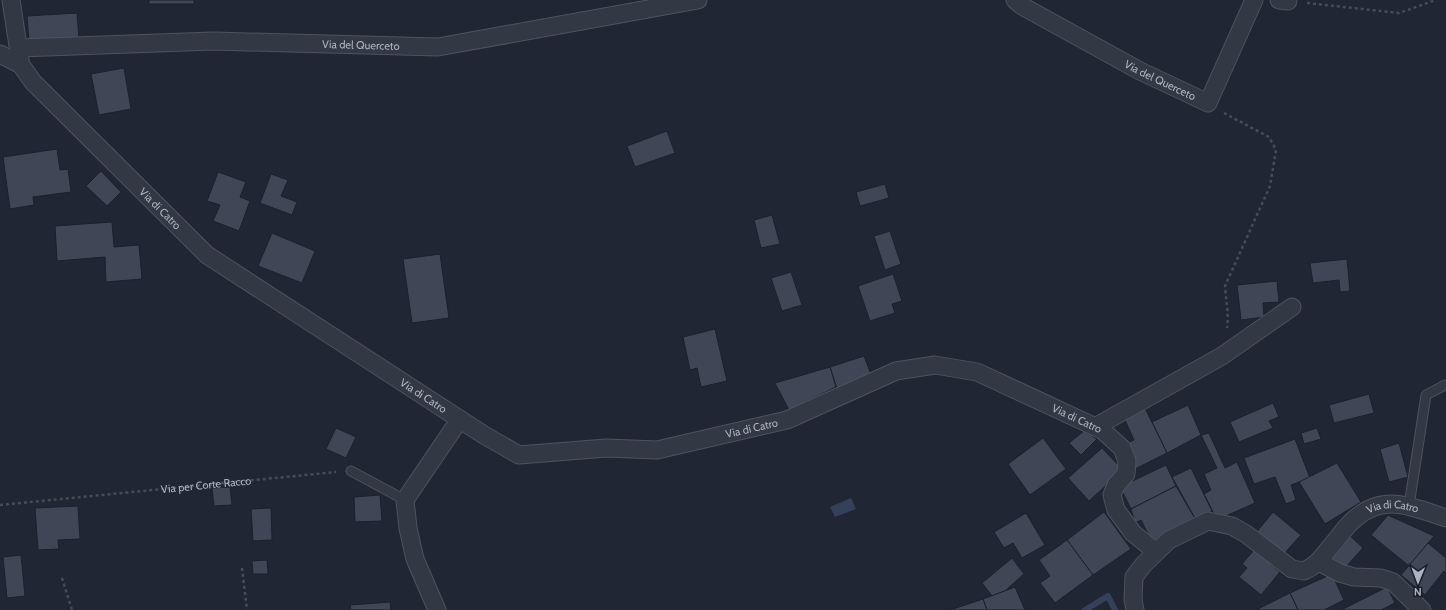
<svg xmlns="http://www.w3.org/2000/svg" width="1446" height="610" font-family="Cabin,sans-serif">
<rect width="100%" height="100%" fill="#202633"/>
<path fill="#35405a" d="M851 498 856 509 835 517 830 507Z"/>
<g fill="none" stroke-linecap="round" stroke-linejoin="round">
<path stroke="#35405a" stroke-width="6" d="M1085 610 1108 596 1115 610"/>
</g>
<g fill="#3f4656" stroke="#1b202b">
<rect x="149" y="0" width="45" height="4"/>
<path d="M77 13 79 39 29 42 27 16Z"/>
<path d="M124 68 131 109 99 115 91 74Z"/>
<path d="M667 131 675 153 635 167 627 146Z"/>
<path d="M57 149 60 170 68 169 71 192 33 197 34 205 10 209 3 157Z"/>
<path d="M101 171 121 192 107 206 86 186Z"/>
<path d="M218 172 246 182 240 197 250 201 239 231 213 221 220 205 207 201Z"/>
<path d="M271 174 288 180 281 196 297 202 292 215 260 203Z"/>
<path d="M885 184 889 198 860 206 856 192Z"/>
<path d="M772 215 780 244 761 248 754 220Z"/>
<path d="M112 222 114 247 139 245 142 279 106 282 105 257 57 261 55 226Z"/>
<path d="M890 231 901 264 885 270 874 236Z"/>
<path d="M272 233 315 251 302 283 258 266Z"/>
<path d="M440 254 449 318 412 323 403 259Z"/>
<path d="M1347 259 1350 291 1340 292 1339 280 1313 283 1310 263Z"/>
<path d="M791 272 802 305 782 311 771 278Z"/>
<path d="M893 274 902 301 892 304 895 313 870 321 858 286Z"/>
<path d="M1277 281 1279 302 1263 303 1264 317 1241 320 1237 285Z"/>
<path d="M715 329 727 381 701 387 697 368 690 370 683 337Z"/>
<path d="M864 356 872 377 837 389 830 367Z"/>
<path d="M830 367 836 387 789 410 775 383Z"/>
<path d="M1369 394 1374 413 1334 423 1329 405Z"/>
<path d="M1273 403 1279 417 1269 421 1273 428 1239 442 1230 422Z"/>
<path d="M1188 405 1201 435 1167 453 1152 422Z"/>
<path d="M1144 406 1167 453 1133 470 1129 442 1134 440 1123 416Z"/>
<path d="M336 428 356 437 346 458 326 449Z"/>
<path d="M1317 428 1321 439 1304 444 1301 433Z"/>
<path d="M1084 431 1097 439 1081 455 1069 443Z"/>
<path d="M1209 433 1225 468 1237 462 1255 503 1217 520 1204 494 1211 490 1204 474 1217 468 1201 435Z"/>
<path d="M1043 438 1066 469 1030 495 1008 464Z"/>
<path d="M1295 439 1310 478 1291 485 1296 500 1286 504 1275 477 1254 484 1244 458Z"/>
<path d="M1399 443 1408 477 1389 482 1380 449Z"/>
<path d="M1102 448 1123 470 1089 501 1068 478Z"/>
<path d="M1337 463 1361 502 1325 524 1299 482Z"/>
<path d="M1166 465 1176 486 1131 509 1120 487Z"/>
<path d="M1191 468 1212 511 1197 522 1172 477Z"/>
<path d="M1176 486 1197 522 1153 544 1141 520 1135 523 1131 509Z"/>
<path d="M230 487 232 505 214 506 212 488Z"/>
<path d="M380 495 382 521 355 522 354 497Z"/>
<path d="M78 506 80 539 58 540 59 549 38 550 35 508Z"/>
<path d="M271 508 272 540 253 541 251 509Z"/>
<path d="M1104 512 1131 549 1093 575 1067 540Z"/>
<path d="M1273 512 1301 535 1282 556 1255 534Z"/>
<path d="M1026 513 1045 545 1022 558 1013 543 1004 548 994 532Z"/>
<path d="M1388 515 1434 536 1409 566 1371 535Z"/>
<path d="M1347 533 1363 548 1344 569 1328 554Z"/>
<path d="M1067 540 1093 575 1055 603 1040 583 1050 576 1039 560Z"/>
<path d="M1428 543 1446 558V573L1444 571 1425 595 1401 575Z"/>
<path d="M1254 550 1280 572 1261 595 1239 577 1247 568 1242 564Z"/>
<path d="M21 555 25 596 7 598 3 557Z"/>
<path d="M1012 558 1024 574 1005 591 992 596 982 583Z"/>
<path d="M267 560 268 574H253L252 561Z"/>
<path d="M1332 574 1344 600 1324 610H1298L1290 593Z"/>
<path d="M1015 587 1025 610H987L983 599Z"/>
<path d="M1387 587 1395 603 1381 610H1341Z"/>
<path d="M1290 593 1298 610H1256Z"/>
<path d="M983 599 987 610H950Z"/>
<path d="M390 602 391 610H351L350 605Z"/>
</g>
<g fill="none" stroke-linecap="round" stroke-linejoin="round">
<defs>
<g id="lane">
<path d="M351 471 405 500"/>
<path d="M1409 506 1426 395 1445 385"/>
</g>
<g id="street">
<path d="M11 0 20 59"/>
<path id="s2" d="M1015 0 1022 6 1140 71 1208 103 1254 0"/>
<path d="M1279 0 1288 1"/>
<path id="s3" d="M19 48 213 41 438 47 698 0"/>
<path id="s4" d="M0 54 21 65 33 82 207 255 484 435 519 455 606 448 657 450 787 420 896 371 935 365 977 372 1102 430 1122 448 1127 461 1126 474 1116 485 1112 495 1116 510 1133 533 1156 552"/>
<path d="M1095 427 1222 356 1292 307"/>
<path d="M1319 562 1340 573 1354 577 1381 578 1393 582 1422 610"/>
<path d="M437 610 415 559 408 528 405 500 460 419"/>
<path id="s5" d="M1135 610 1133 599 1134 577 1144 564 1169 540 1208 521 1232 526 1246 534 1292 569 1304 571C1318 565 1323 555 1332 545 1340 536 1347 524 1357 517 1386 493 1415 508 1446 518"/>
</g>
</defs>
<use href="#lane" stroke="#4e535f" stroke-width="11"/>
<use href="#street" stroke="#4e535f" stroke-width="19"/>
<g stroke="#425054" stroke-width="2.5" stroke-dasharray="3 3" stroke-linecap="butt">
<path d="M1307 3 1399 13 1436 0"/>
<path d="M1224 113 1269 137 1276 150 1270 186 1225 286C1226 301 1229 314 1227 328"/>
<path id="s1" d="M0 505 336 472"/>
<path d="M242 568 247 610"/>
<path d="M62 578 72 610"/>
</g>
<use href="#lane" stroke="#333944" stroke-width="9"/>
<use href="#street" stroke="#333944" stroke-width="17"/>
</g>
<g text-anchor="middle" stroke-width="3.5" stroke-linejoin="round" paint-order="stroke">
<g font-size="11" fill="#adb3c1" stroke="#191e29">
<text dy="4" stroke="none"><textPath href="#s3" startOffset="342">Via del Querceto</textPath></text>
<text dy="4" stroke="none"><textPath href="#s2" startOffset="166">Via del Querceto</textPath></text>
<text dy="4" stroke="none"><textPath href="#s4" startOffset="224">Via di Catro</textPath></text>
<text dy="4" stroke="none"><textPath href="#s4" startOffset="548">Via di Catro</textPath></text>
<text dy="4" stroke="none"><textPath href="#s4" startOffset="1244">Via di Catro</textPath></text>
<text dy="4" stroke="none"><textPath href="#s4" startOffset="896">Via di Catro</textPath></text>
<text dy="4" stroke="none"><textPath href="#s1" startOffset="207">Via per Corte Racco</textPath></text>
<text dy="4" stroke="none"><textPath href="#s5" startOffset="353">Via di Catro</textPath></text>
</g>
</g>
<g transform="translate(1418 582) rotate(181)" stroke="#191e29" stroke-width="3" paint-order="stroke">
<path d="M0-3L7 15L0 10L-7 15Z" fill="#adb3c1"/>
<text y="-6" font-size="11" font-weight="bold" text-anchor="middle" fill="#adb3c1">N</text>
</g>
</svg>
